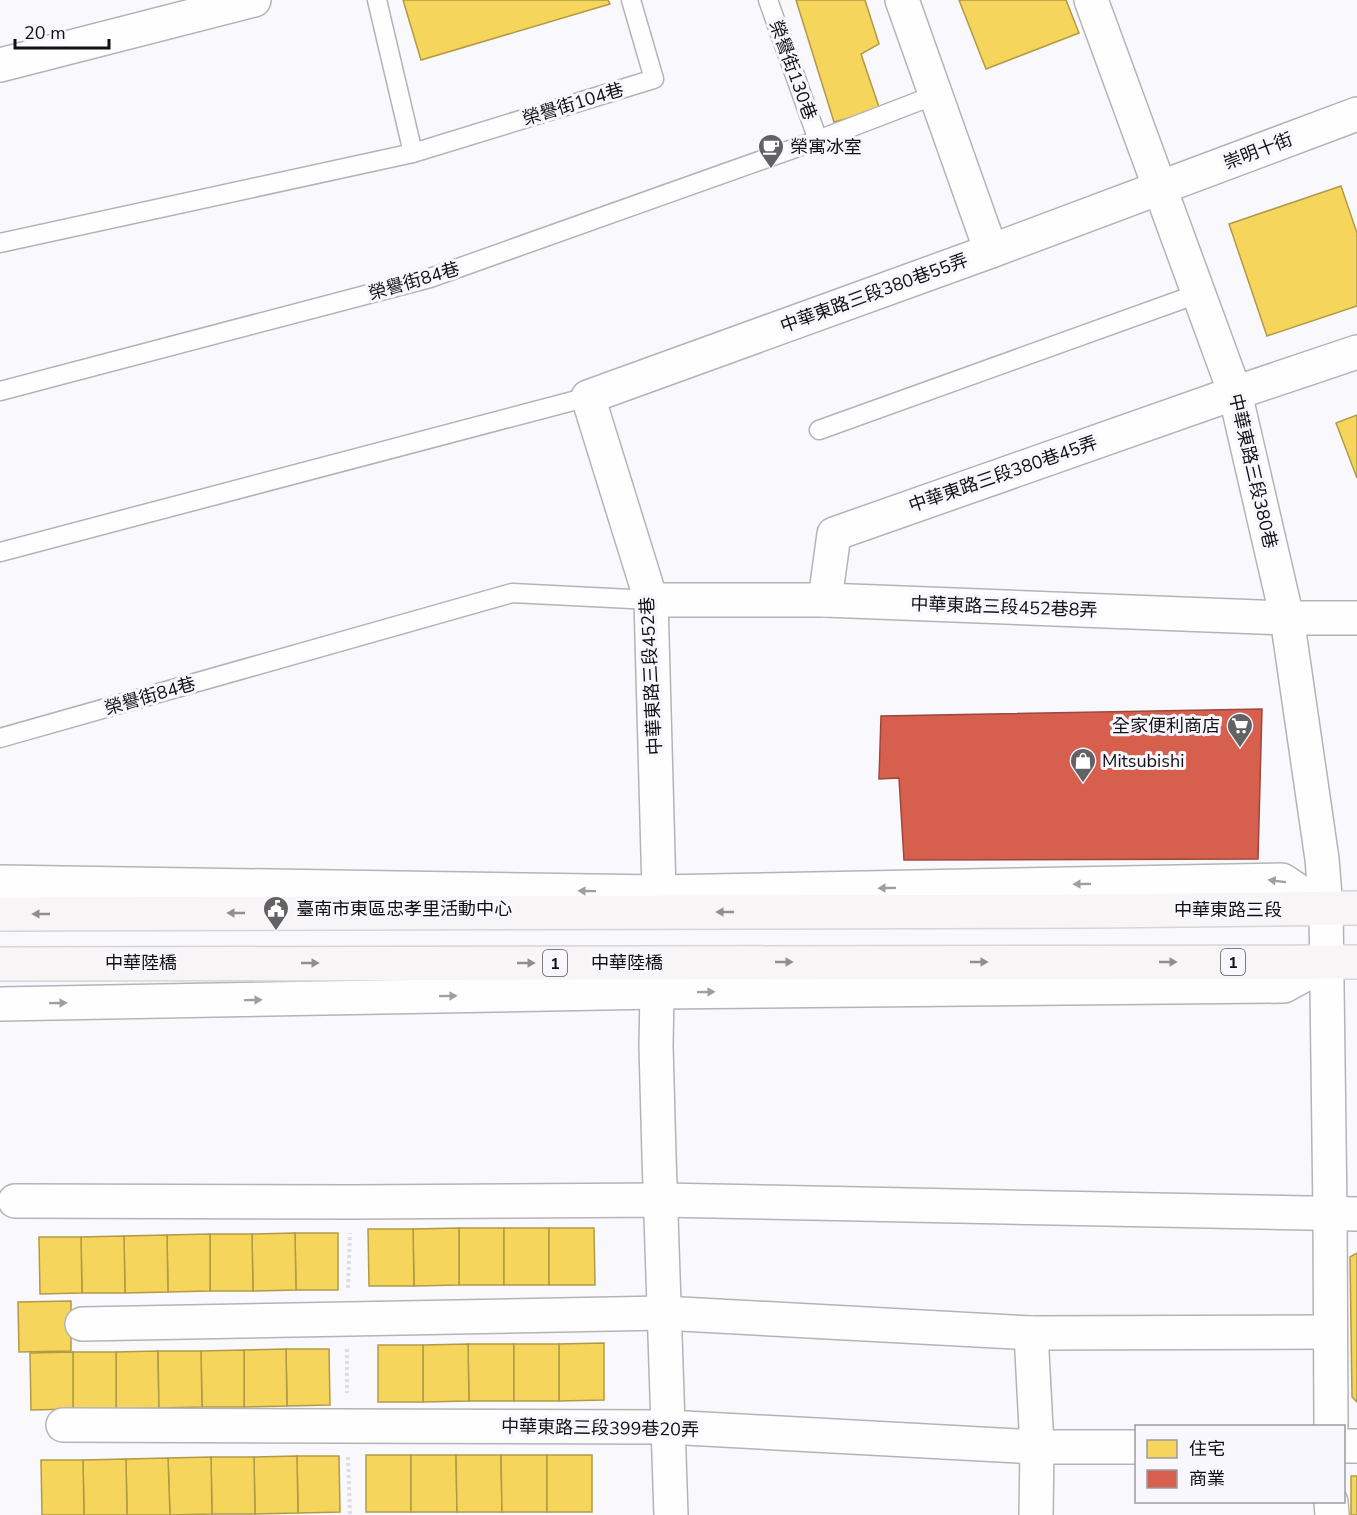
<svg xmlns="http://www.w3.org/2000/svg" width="1357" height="1515" font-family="'Nunito Sans','Noto Sans TC',sans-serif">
<rect width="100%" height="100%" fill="#f9f8fc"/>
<g fill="#f6d55c" stroke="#b19a46" stroke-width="1.5">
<path d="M403 0H608L610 4 421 60Z"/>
<path d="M796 0H865L879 44 861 54 880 110 834 122Z"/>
<path d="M959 0H1066L1079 33 986 69Z"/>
<path d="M1341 186 1357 233V306L1267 336 1229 224Z"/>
<path d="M1357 415V478L1336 423Z"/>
<rect x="459" y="1228" width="45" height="57"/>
<path d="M459 1228V1285L414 1286 413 1229Z"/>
<rect x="504" y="1228" width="45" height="57"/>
<path d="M549 1228H594L595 1285H549Z"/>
<path d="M368 1229H413L414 1286H369Z"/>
<path d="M295 1233H338V1290H296Z"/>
<path d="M295 1233 296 1290 253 1291 252 1234Z"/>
<path d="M210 1234H252L253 1291H210Z"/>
<path d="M210 1234V1291L168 1292 167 1235Z"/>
<path d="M167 1235 168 1292 125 1293 124 1236Z"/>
<path d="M124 1236 125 1293H82L81 1237Z"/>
<path d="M39 1237H81L82 1293 40 1294Z"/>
<path d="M1357 1253V1402L1352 1397 1350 1257Z"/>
<path d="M71 1301V1351L19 1352 18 1302Z"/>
<path d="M604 1343V1400L559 1401V1344Z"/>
<path d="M468 1344H514V1401H469Z"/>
<path d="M468 1344 469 1401 423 1402V1345Z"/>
<rect x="514" y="1344" width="45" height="57"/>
<rect x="378" y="1345" width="45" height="57"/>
<path d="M286 1349H329L330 1405 287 1406Z"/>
<path d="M286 1349 287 1406 244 1407V1350Z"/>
<path d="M244 1350V1407H202L201 1351Z"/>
<path d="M158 1351 159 1408 116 1409V1352Z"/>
<path d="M158 1351H201L202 1407 159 1408Z"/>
<rect x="73" y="1352" width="43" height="57"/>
<path d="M73 1352V1409L31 1410 30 1353Z"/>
<rect x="366" y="1455" width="45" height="57"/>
<path d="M411 1455H456L457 1512H411Z"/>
<path d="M456 1455H501L502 1512H457Z"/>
<path d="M501 1455H547V1512H502Z"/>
<rect x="547" y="1455" width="45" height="57"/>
<path d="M297 1456H339L340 1512 298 1513Z"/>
<path d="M297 1456 298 1513 255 1514 254 1457Z"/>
<path d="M211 1457H254L255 1514H212Z"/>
<path d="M211 1457 212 1514 170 1515 168 1458Z"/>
<path d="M168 1458 170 1515H127L126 1459Z"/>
<path d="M126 1459 127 1515H84L83 1460Z"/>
<path d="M41 1460H83L84 1515H42Z"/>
<rect x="1351" y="1476" width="6" height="39"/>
</g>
<path fill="#d6604d" stroke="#9b483c" stroke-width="1.5" d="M1262 709 1258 859 904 860 899 778 879 779 881 716Z"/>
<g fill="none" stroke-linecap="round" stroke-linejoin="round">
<defs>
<g id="service">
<path d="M768 0 818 140"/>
<path d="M413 153 654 79 631 0"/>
<path d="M0 243 413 153 377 0"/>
<path d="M0 391 430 278 818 140 935 95"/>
<path d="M819 430 1200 293"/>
<path d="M0 552 588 397"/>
<path d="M0 738 512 593 651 600"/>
</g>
<g id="minor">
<path d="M902 0 991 251"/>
<path d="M1091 0 1235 393 1287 618 1322 859 1326 909 1330 1214 1331 1426"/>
<path d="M0 65 254 0"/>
<path d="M651 600H825L1287 618H1357"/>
<path d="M825 600 834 534 1235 393 1357 352"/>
<path d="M0 882 659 892 1282 880 1326 909"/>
<path d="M659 892 651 600 588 397 991 251 1357 114"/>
<path d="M657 992 656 1046 659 1156 671 1515"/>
<path d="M0 1004 657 992 1284 986 1328 962"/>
<path d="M15 1201 352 1202 661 1200 1357 1214"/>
<path d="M82 1324 663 1313 1031 1333 1329 1332"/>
<path d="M1031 1333 1037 1447 1036 1515"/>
<path d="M63 1425 667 1427 1037 1447H1136"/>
<path d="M1344 1446H1357"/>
<path d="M1331 1502 1332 1515"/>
</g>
<g id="primary">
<path d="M0 914 1098 911 1357 908"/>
<path d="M0 964 1357 962"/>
</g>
</defs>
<use href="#service" stroke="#b4b4b6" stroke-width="21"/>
<use href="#minor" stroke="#b4b4b6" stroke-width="36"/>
<use href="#primary" stroke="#d6d6d8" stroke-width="36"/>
<g stroke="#dedede" stroke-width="4" stroke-dasharray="3 3" stroke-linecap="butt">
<path d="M348 1288 350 1233"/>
<path d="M347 1349V1393"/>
<path d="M348 1457 350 1515"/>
</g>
<use href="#service" stroke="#fefeff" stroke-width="18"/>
<use href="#minor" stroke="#fefeff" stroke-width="33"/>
<use href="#primary" stroke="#f8f5f6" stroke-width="33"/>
</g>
<defs><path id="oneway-solid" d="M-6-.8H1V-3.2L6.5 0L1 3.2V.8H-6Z" transform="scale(1.5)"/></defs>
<g fill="#9f9fa1">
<use href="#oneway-solid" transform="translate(1277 881) rotate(-173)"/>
<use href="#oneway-solid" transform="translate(1082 884) rotate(179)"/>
<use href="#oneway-solid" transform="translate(887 888) rotate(179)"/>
<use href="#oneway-solid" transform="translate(587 891) rotate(-179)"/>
<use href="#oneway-solid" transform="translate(706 992) rotate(-1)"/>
<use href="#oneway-solid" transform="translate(448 996) rotate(-1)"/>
<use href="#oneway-solid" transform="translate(253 1000) rotate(-1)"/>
<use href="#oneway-solid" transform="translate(58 1003) rotate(-1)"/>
</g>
<g fill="#908e90">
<use href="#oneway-solid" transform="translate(725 912) rotate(180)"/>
<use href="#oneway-solid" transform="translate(236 913) rotate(180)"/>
<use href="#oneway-solid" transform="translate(41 914) rotate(180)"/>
<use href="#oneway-solid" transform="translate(784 962)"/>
<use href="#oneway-solid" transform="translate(979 962)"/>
<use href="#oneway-solid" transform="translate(1168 962)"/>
<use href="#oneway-solid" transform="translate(310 963)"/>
<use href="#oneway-solid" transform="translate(526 963)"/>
</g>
<defs>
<symbol id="cafe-pin" viewBox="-11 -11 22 30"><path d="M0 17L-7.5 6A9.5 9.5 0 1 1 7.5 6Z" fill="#626265" stroke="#f8f7fd"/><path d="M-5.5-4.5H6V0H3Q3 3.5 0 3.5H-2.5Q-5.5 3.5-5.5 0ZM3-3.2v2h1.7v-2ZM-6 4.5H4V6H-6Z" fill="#fff"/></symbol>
<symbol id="supermarket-pin" viewBox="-11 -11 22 30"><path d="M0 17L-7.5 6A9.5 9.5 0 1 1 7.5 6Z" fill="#626265" stroke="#f8f7fd"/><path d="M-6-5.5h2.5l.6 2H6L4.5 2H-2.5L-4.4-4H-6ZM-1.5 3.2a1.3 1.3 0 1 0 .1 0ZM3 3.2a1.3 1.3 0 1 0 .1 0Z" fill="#fff"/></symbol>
<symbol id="shop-pin" viewBox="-11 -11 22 30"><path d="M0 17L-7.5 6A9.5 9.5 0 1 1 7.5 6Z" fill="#626265" stroke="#f8f7fd"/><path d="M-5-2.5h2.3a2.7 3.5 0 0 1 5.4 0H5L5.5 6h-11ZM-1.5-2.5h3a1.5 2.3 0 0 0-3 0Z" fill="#fff"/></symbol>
<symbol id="civic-pin" viewBox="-11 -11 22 30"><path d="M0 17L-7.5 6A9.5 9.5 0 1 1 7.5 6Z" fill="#626265" stroke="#f8f7fd"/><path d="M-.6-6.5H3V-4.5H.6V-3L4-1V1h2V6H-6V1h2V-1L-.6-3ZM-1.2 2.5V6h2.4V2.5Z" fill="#fff"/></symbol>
</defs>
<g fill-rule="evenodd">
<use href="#cafe-pin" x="756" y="132" width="30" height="40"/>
<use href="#supermarket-pin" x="1225" y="711" width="30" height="40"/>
<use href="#shop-pin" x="1068" y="746" width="30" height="40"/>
<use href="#civic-pin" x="261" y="894" width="30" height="40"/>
</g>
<g text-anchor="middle" stroke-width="6" stroke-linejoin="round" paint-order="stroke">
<g fill="#f8f7fd" stroke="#565659" stroke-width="1.5">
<rect x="1221" y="949" width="24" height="26" rx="4.5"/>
<rect x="543" y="950" width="24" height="26" rx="4.5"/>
</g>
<g font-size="16" font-weight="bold" fill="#111113">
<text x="1233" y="968">1</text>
<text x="555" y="969">1</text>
</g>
<g font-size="18" fill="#111113" stroke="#f8f7fd">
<text transform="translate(793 70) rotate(70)" y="6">榮譽街130巷</text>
<text transform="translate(573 104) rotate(-17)" y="6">榮譽街104巷</text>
<text transform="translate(1258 151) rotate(-21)" y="6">崇明十街</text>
<text transform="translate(414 281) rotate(-16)" y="6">榮譽街84巷</text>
<text transform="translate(874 293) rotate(-20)" y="6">中華東路三段380巷55弄</text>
<text transform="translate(1253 471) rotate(77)" y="6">中華東路三段380巷</text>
<text transform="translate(1003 474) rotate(-19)" y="6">中華東路三段380巷45弄</text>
<text transform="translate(1004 607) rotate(2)" y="6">中華東路三段452巷8弄</text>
<text transform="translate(651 676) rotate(-93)" y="6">中華東路三段452巷</text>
<text transform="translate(150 696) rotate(-16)" y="6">榮譽街84巷</text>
<text x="1228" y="916">中華東路三段</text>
<text x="141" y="969">中華陸橋</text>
<text x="627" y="969">中華陸橋</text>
<text transform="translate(600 1428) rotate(1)" y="6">中華東路三段399巷20弄</text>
</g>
<g font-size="18" fill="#111113" stroke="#f8f7fd" text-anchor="start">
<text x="790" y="153">榮寓冰室</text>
<text x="1220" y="732" text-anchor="end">全家便利商店</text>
<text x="1102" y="767">Mitsubishi</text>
<text x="296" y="915">臺南市東區忠孝里活動中心</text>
</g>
</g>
<rect x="1135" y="1425" width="210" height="78" fill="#f8f7fd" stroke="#9c9b9f" stroke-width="1.5"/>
<rect x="1147" y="1440" width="30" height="18" fill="#f6d55c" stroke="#9c9b9f" stroke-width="1.5"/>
<text x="1189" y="1455" font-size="18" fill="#111113">住宅</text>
<rect x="1147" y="1470" width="30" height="18" fill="#d6604d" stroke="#9c9b9f" stroke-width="1.5"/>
<text x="1189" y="1485" font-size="18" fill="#111113">商業</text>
<path d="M15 39v9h94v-9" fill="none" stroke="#111113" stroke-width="3"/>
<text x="24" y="39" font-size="18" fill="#111113" stroke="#f8f7fd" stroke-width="4.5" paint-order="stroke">20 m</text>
</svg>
